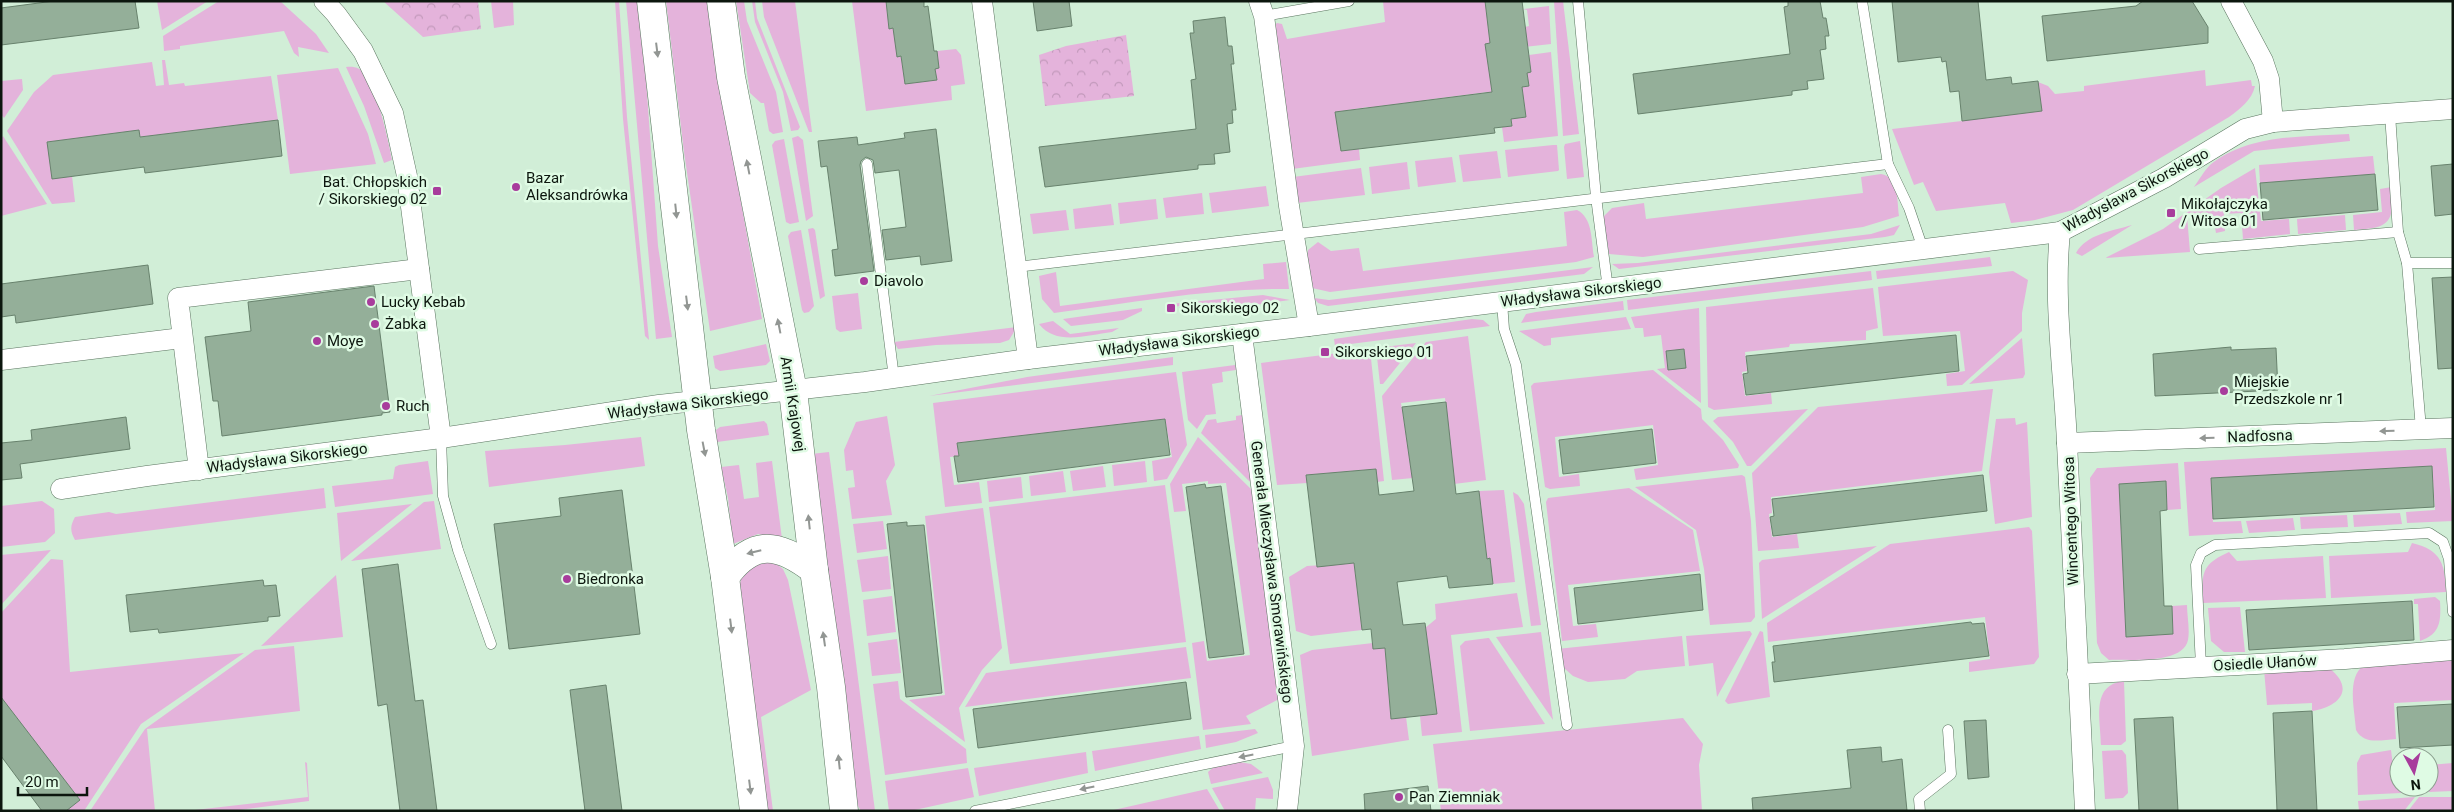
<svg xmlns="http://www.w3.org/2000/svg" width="2454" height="812" font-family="Roboto,sans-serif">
<defs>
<pattern id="forest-crowns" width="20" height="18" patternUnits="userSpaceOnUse" patternTransform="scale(1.25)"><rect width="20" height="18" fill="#e4b3db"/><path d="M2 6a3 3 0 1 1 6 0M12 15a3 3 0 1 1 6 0" fill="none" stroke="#c299bb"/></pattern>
</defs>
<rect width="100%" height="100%" fill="#d1eed7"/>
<g fill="#e4b3db">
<path d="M157 1H208L162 30Z"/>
<path d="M219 1H280L316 34 329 53 298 47 299 57 294 53 284 31 180 46V49L164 51 163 36Z"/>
<path d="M491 1H513L514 25 494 28Z"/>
<path d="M615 1H619L627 117 649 340 645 336 623 119Z"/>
<path d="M626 1H637L646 80 658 246 672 337 656 339Z"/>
<path d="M666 1H707L717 68 762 319 710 331 684 152Z"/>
<path d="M736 1H744L747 21 776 92 783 132 773 134 769 131 764 103H761L750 93Z"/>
<path d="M752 1H755L757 18 800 127 798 130 791 131 783 92 755 22Z"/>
<path d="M762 1H795L812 132H809L764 17Z"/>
<path d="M852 1H886L889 28H897V57L901 56 905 84 937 80 935 69 939 68 937 51 956 49 961 55 965 84 951 86 952 100 866 111Z"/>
<path d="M1383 1H1485L1497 97 1489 98 1488 92 1426 100 1415 106 1414 102 1381 106 1369 112 1368 107 1336 112 1341 151 1359 149 1360 160 1292 169 1274 26 1277 23 1282 24 1287 39 1385 22Z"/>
<path d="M1554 1H1563L1579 134 1563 136Z"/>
<path d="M1549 6 1551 44 1524 47 1521 28 1529 26 1527 10 1523 9Z"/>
<path d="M1551 52 1558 136 1504 142 1502 127 1512 126 1511 119 1526 117 1522 87 1529 86 1527 73 1531 72 1529 55Z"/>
<path d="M162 60H165L169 85 184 83 185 86 271 76 278 120 140 137 139 130 47 142 72 176 75 202 52 204 7 131 34 92 53 75 152 62 156 86 164 85Z"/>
<path d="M346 67C354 66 361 68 367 75 376 88 389 142 392 160L384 163 364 106Z"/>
<path d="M338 68 368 134 376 164 290 174 277 75Z"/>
<path d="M2205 70 2206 86 2251 80 2252 86H2255C2252 100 2240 109 2229 117L2073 210 2035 220 2011 223 2005 203 1936 211 1923 182 1914 185 1892 129 1962 121 2038 82 2048 86 2055 94 2084 91V86Z"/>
<path d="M22 79 23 90 4 118 1 114V81Z"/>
<path d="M2349 134 2350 141 2254 151 2194 187C2199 180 2204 171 2210 165 2248 134 2303 137 2349 134Z"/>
<path d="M3 136 47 204 1 216V139Z"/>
<path d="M798 136 803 140 813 216 806 221 792 138Z"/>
<path d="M784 139 799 222 790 224 786 222 772 145 775 141Z"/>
<path d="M1580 141 1584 177 1567 179 1564 147 1565 144Z"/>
<path d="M1553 145H1557L1559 170 1558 171 1508 177 1505 150Z"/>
<path d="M1497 151 1501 178 1463 182 1459 155Z"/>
<path d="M2373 156 2375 174 2260 183 2259 165Z"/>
<path d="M1452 157 1456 182 1418 187 1415 161Z"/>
<path d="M1407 162 1410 189 1372 194 1369 167Z"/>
<path d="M1361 168 1365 195 1297 203 1293 177Z"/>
<path d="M2255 168 2261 221 2289 219 2290 234 2243 239 2241 213 2224 214 2225 231 2216 233 2213 215 2187 216 2190 252 2105 258 2163 229 2221 188Z"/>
<path d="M1881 174C1899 177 1897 201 1899 216L1863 227 1643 257 1609 254 1603 217 1612 208 1644 203 1646 219 1863 193 1861 177Z"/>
<path d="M1266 186 1269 206 1212 213 1209 193Z"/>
<path d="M2392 187C2394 223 2390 228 2354 230L2353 215 2382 212 2380 189Z"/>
<path d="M1202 193 1204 214 1166 218 1163 198Z"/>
<path d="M1156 199 1158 219 1120 224 1118 203Z"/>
<path d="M1111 204 1114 225 1075 229 1073 209Z"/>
<path d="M1066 210 1069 230 1033 234 1030 214Z"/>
<path d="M1577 210C1593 218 1591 240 1594 257L1576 262 1330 292 1312 288 1307 256 1308 250 1318 242 1331 251 1359 248 1363 271 1567 246 1564 212Z"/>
<path d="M2345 215 2346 230 2298 234 2297 219Z"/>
<path d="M1900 225 1894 235 1885 237 1619 269 1612 264 1638 263 1871 234Z"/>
<path d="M2132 225 2082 256 2076 253C2087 234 2112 231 2132 225Z"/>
<path d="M813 228 815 230 825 296 820 299 808 229Z"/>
<path d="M801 230 814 306 809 312 804 313 802 310 788 236 791 232Z"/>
<path d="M1990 257 1992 266 1877 279 1876 271Z"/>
<path d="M1286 262 1289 289C1210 288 1132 303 1054 313L1042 299 1039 276 1056 272 1060 306 1264 279 1263 264Z"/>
<path d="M1593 267 1584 274 1328 306 1318 303 1314 298 1329 300Z"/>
<path d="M1871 271 1872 280 1628 310 1627 300Z"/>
<path d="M2013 271 2028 280 2022 313V331L1962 385 1947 386 1946 374 1965 371 1960 331 1883 336 1878 287Z"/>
<path d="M1873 288 1878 328 1866 331V340L1790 344 1789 347 1745 352 1747 371 1742 372 1745 396 1771 393 1772 404 1714 410 1708 407 1706 307Z"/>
<path d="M858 293 862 329 840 332 836 329 832 296Z"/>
<path d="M1263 295 1290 300 1232 308 1200 304 1171 307 1170 304Z"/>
<path d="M1623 301 1624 310 1521 323 1526 314 1536 312Z"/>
<path d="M1142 308V311L1123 320 1071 326 1063 319Z"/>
<path d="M1699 308 1701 403 1657 369 1665 368 1661 335 1644 337 1643 328H1635L1631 317Z"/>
<path d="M1626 317 1631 329 1551 338V345L1544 346 1519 331Z"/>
<path d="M1472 319 1483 320 1490 326 1335 346 1334 339Z"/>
<path d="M1053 321 1070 334 1119 328 1112 332C1087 335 1056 346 1039 324Z"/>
<path d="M1017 327 1009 340 1000 343 936 345 898 349 894 342Z"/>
<path d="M1468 336 1486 480 1454 484 1445 398 1401 403 1413 478 1392 480 1382 396 1426 342Z"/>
<path d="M2022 338 2025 374 2023 378 1969 384Z"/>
<path d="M1416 343 1383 384H1380L1376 348Z"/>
<path d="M766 344 770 361 766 365 720 371 715 368 713 356Z"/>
<path d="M1370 349 1384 481 1377 482 1375 469 1306 475 1307 483 1277 485 1261 363Z"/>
<path d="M1173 357V365L929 396 1027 377Z"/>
<path d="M1235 365 1236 370 1222 372 1223 382 1212 384 1216 414 1206 415 1197 429 1188 420 1182 372Z"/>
<path d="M1653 370 1701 409 1702 419 1723 440 1739 465 1738 468 1636 480 1634 469 1658 465 1653 425 1555 437 1559 477 1579 474 1580 486 1550 489 1545 487 1531 386 1534 383Z"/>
<path d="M1176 372 1187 445 1167 479 1154 481 1152 461 1172 457 1165 419 987 441V439L957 443 959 456 950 457 954 485 979 482 982 503 945 507 933 403Z"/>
<path d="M1993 389 1982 471 1771 497 1772 513 1769 514 1772 537 1797 534 1799 548 1758 551 1752 473 1818 407Z"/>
<path d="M1808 409 1751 466H1747L1733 442 1713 421 1718 417Z"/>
<path d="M1242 415 1251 483 1201 433 1208 420 1216 419 1217 423 1236 420V416Z"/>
<path d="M887 416 895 465 886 481 892 515 852 519 848 488 855 487 853 470 846 471 844 450 856 422Z"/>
<path d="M2015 418 2016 425 2027 422 2032 517 1995 524 1989 472 1996 419Z"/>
<path d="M764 421 767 424 769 435 717 442 716 430 720 427Z"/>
<path d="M641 437 645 466 489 487 485 451 565 445Z"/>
<path d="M1198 437 1252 490 1281 698 1246 716 1251 724 1203 730 1192 643 1204 641 1207 661 1250 655 1226 483 1208 484V481L1182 484 1186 511 1174 512 1170 484Z"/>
<path d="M2446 448 2453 521 2407 523 2406 512 2435 510 2432 466 2211 479 2213 522 2241 521 2243 533 2189 536 2184 462Z"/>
<path d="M829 452 875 811H861L855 801 811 454Z"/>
<path d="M428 461 433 494 335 507 332 486 393 479 395 467 399 465Z"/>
<path d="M772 461 782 539 758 534 733 544 728 498 721 467 739 465 744 499 759 497 756 463Z"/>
<path d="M1145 461 1147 482 1114 486 1112 465Z"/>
<path d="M2178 463 2181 509 2167 510 2166 481 2119 484 2126 636 2173 634 2172 606 2187 605C2187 616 2190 629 2188 640 2183 665 2128 659 2109 660L2101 653 2097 643 2090 478 2097 468H2101Z"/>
<path d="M1103 466 1106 487 1073 491 1070 471Z"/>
<path d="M1063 471 1066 492 1031 496 1029 476Z"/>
<path d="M1742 475 1745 477 1751 521 1755 617 1751 622 1710 625 1704 569 1696 530 1635 487Z"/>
<path d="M1021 477 1023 498 989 502 987 481Z"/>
<path d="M1165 485 1186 642 1010 664 989 507Z"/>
<path d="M324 488 326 508 75 540C70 531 70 526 75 517L109 512 116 514Z"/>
<path d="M1629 488 1693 530 1700 571 1568 585 1573 626 1596 624 1598 637 1562 641 1546 502 1548 498Z"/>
<path d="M1504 490 1515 582 1493 584 1490 559H1487L1479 491Z"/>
<path d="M1513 492 1518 495 1524 504 1541 625 1531 626Z"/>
<path d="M42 501 54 509 55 533 45 542 1 547V506Z"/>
<path d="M434 501 441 549 351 561 424 502Z"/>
<path d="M412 504 341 561 337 513Z"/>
<path d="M983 508 1002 648 982 670 959 708 965 742 909 700 945 695 925 516Z"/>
<path d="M2400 513 2402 524 2354 527 2353 515Z"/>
<path d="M2347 515 2348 527 2301 529 2300 517Z"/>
<path d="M2293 518 2295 530 2249 533 2246 521Z"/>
<path d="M883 521 887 549 857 553 853 524Z"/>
<path d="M2029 527 2032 531 2039 657 2034 664 1969 672V662L1990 659 1985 617 1768 642 1767 623 1890 544Z"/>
<path d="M2412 543C2442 550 2445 565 2446 592L2331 598 2329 556 2408 552Z"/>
<path d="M1877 546 1762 619 1759 563 1762 560Z"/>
<path d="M51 550 1 605V555Z"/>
<path d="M2229 552 2237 561 2323 556 2326 598 2203 603C2202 574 2200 565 2229 552Z"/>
<path d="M888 556 891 589 862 592 857 560Z"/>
<path d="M51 559 63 560 70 672 244 653 141 724 84 811H66L80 800 1 697V613Z"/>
<path d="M774 562 783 569 788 580 811 690 761 717 773 811H767L739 589 742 574 749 565Z"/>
<path d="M1354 563 1362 630 1311 636 1296 631 1289 577 1307 566Z"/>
<path d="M336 575 343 637 261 646Z"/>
<path d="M1517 593 1523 627 1451 635 1462 732 1422 736 1420 716 1437 713 1434 691 1418 692 1425 628 1436 619 1435 604Z"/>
<path d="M892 596 896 632 867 636 863 600Z"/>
<path d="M2435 597 2440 601C2441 620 2441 634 2420 641L2418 604H2414V599Z"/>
<path d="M2240 607 2245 652H2224L2211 641 2208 608Z"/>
<path d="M1750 631 1752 634 1717 697 1713 663 1689 666 1686 636Z"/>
<path d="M1760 631 1763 632 1770 697 1728 704 1725 701Z"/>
<path d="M1541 632 1553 720 1496 637Z"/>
<path d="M1682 636 1685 666 1637 671 1625 679 1588 682 1573 676 1564 668 1557 649Z"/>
<path d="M1488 638H1489L1545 724 1470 731 1460 646 1465 641Z"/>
<path d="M897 639 901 673 872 676 868 643Z"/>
<path d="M1373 643V649L1385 648 1391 719 1406 717 1409 740 1312 756 1300 655 1312 650Z"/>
<path d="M294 646 300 711 147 729 155 811H90L145 729 255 650Z"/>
<path d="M1186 647 1191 678 965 707 986 673Z"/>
<path d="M2453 658V700L2394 703 2396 739C2381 740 2364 745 2356 730 2355 710 2346 678 2364 665Z"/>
<path d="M2329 668C2356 689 2339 707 2312 711V703L2267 705 2264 669Z"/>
<path d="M898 681 900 699 966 749 967 763 885 775 873 684Z"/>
<path d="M2124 681 2126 741 2121 745H2101C2101 720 2090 685 2124 681Z"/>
<path d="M1683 718 1703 744 1699 765 1702 811H1441L1433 744Z"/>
<path d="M1255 729 1258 733 1236 742 1206 748 1205 735Z"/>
<path d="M1199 736 1201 749 1095 771 1092 751Z"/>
<path d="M2122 750 2126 755 2128 793 2123 798 2105 799 2102 751Z"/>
<path d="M2391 750 2393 766H2399V787H2423V792L2358 795 2357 763 2361 755Z"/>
<path d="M1086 752 1088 773 979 796 974 768Z"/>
<path d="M1234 761 1251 764 1263 773 1211 784 1208 772 1215 766Z"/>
<path d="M305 762 307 763 309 801 231 811H186L308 797Z"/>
<path d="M2453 763V791L2429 792V765Z"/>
<path d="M968 768 974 797 910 811H889L885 781Z"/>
<path d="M1268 777 1273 790V799L1256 798 1255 811H1225L1212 788Z"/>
<path d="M1207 789 1220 811H1108H1109Z"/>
<path d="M2415 797 2404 811H2359L2358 801Z"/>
<path d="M2419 797H2453V811H2408Z"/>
</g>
<g fill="url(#forest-crowns)">
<path d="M383 1H478L481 29 423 37Z"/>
<path d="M1126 35 1134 96 1045 106 1039 55 1066 46Z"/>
</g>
<g fill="#94af99" stroke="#68826d">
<path d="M54 1H135L139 28 1 45V8Z"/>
<path d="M886 1H924V7L928 6 934 51H937L939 68 935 69 937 80 905 84 901 56 897 57 893 28 889 29Z"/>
<path d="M1033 1H1069L1072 26 1037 31Z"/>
<path d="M1485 1H1522L1531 72 1527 73 1529 86 1522 87 1526 117 1511 119 1512 126 1494 128 1495 133 1341 151 1335 112 1492 92 1485 44 1490 43Z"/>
<path d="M1788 1H1820L1823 18H1826L1829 36H1825L1826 49 1820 50 1824 79 1807 81 1808 89 1792 91V95L1638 114 1633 74 1790 54 1784 7 1788 6Z"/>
<path d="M1892 1H1978L1986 80 2011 77 2012 84 2038 81 2042 111 1962 121 1959 91 1950 92 1946 61 1942 62 1941 57 1898 62Z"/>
<path d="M2143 1H2192L2208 27V43L2047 61 2042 16 2136 6Z"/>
<path d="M1225 17 1228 46H1232L1234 64H1231L1236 110H1232L1233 123 1227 124 1230 152 1214 154 1215 164 1198 165V169L1045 187 1039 147 1196 129 1191 80 1196 79 1190 33H1194L1193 21Z"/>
<path d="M278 120 282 156 145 173 144 167 52 179 47 142 139 130 140 137Z"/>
<path d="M936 129 952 261 921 265 920 256 886 260 882 230 906 227 899 170 875 173 873 160 866 157 861 161 860 165 874 271 835 276 832 250 838 249 827 166 821 167 818 141 857 137 858 145 905 138 904 133Z"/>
<path d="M2453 164V214L2435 216 2431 166Z"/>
<path d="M2375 174 2378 210 2263 220 2260 183Z"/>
<path d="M148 265 153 304 16 323 15 315 1 317V284Z"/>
<path d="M2453 277V368L2438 369 2432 278Z"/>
<path d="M374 286 390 412 382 413V415L222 436 218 401H213L205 337 251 331 248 302Z"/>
<path d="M1956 335 1959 371 1746 395 1743 374 1748 373 1746 356Z"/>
<path d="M2231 347V350L2276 348 2278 390 2155 396 2153 354Z"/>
<path d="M1684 349 1686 368 1668 370 1666 351Z"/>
<path d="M1446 402 1456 494 1479 491 1487 559 1490 558 1493 584 1449 588 1447 576 1397 582 1403 625 1425 623 1437 714 1391 719 1385 648 1373 649 1371 629 1362 630 1354 563 1317 567 1306 475 1376 469 1379 495 1414 491 1402 407Z"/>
<path d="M126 417 130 449 20 464 22 478 1 480V443L32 440 31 430Z"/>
<path d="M1165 419 1170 455 958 482 954 456H959L957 443Z"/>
<path d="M1652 429 1656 463 1563 474 1559 440Z"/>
<path d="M2432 466 2434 507 2213 519 2211 478Z"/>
<path d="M1983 475 1987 511 1773 536 1770 517 1774 516 1772 499Z"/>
<path d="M2166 481 2167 510 2160 511 2164 606H2172L2173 634 2126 637 2119 484Z"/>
<path d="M1205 484 1206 488 1221 486 1244 654 1209 658 1186 487Z"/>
<path d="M622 490 640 634 509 649 494 524 561 516 559 498Z"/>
<path d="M907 522V526L924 525 942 693 906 697 887 524Z"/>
<path d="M398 564 415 701 423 700 437 811H400L387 704 378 706 362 569Z"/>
<path d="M1700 574 1703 610 1578 624 1574 588Z"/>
<path d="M263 580 264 586 276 585 280 616 268 617V621L159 633 158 629 130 632 126 595Z"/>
<path d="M2412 601 2414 640 2249 650 2246 610Z"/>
<path d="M1971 622 1972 624 1984 623 1989 656 1774 682 1772 662H1775L1773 646Z"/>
<path d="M1186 682 1191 719 978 748 973 709Z"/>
<path d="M606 685 622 811H585L570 690Z"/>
<path d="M1 697 80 800 66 811H42L1 756Z"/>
<path d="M2453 704V745L2400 748 2397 707Z"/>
<path d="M2312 711 2317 811H2277L2273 713Z"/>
<path d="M2173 717 2178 811H2139L2134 719Z"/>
<path d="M1986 720 1989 777 1968 779 1964 721Z"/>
<path d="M1881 747 1882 762 1902 759 1907 811H1753L1752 798 1851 788 1847 750Z"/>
<path d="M1428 786 1431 811H1365L1364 794Z"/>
</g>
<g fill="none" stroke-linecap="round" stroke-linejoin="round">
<defs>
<g id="lane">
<path d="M1578 1 1596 197 1608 289"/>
<path d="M1862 1 1888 164 1909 208 1923 249"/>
<path d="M1264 16 1349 1"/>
<path d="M2390 114 2398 232 2407 263 2421 429"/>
<path d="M867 164 894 378"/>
<path d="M2199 249 2398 232"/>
<path d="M2407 263H2453"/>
<path d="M1016 267 1888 164"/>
<path d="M1502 302 1504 329 1516 365 1567 725"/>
<path d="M441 438 443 496 458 550 491 644"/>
<path d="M2201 666 2196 565 2201 553 2215 545 2429 533 2443 542 2449 559 2453 612"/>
<path d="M975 811 1294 746"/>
<path d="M1920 811 1919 799 1951 774 1948 730"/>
</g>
<g id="street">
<path d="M324 1 336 14 363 51 393 113 407 176 441 438"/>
<path d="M982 1 1028 359"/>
<path d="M1259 1 1264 16 1289 206 1309 326"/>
<path d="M2231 1 2263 61 2269 79 2273 122"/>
<path d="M2060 232C2053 302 2064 373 2067 443 2074 566 2078 688 2085 811"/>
<path d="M1242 334 1294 746 1287 811"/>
<path d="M1 360 182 338"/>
<path d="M2067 443 2453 428"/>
<path d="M199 470 178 298 419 269"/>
<path d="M61 489 147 476 441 438 659 405 865 382 1028 359 1309 326 2060 232 2164 178 2245 129 2273 122 2453 109"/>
<path d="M2077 674 2345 659 2453 650"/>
</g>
<g id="primary">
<path d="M651 1 701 430 725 577 754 811"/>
<path d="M721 1 731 77 793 391 814 570 831 687 844 811"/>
<path d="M725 577C753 538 779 543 814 570"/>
</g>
</defs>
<use href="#lane" stroke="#5a745f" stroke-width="11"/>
<use href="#street" stroke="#5a745f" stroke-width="21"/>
<use href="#primary" stroke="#5a745f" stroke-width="29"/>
<use href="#lane" stroke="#fff" stroke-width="10"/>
<use href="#street" stroke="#fff" stroke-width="20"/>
<use href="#primary" stroke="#fff" stroke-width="28"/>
</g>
<defs><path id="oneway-solid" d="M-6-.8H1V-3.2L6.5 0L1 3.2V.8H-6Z" transform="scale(1.25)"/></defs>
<g fill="#929693">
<use href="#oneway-solid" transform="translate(657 50) rotate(83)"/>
<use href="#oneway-solid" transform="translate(748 167) rotate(-101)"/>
<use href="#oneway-solid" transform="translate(676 211) rotate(84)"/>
<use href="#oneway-solid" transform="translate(687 303) rotate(83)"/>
<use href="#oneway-solid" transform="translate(779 326) rotate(-101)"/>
<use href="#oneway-solid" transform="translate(2387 431) rotate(178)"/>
<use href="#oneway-solid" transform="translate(2207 438) rotate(178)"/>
<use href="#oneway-solid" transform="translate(704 449) rotate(79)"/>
<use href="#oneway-solid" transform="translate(809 522) rotate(-96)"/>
<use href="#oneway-solid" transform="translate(754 552) rotate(166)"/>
<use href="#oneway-solid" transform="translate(731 626) rotate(83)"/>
<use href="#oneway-solid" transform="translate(824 639) rotate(-98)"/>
<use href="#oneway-solid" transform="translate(1246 756) rotate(169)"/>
<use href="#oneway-solid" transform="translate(839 762) rotate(-96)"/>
<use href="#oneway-solid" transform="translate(750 787) rotate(83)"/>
<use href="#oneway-solid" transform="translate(1087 788) rotate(168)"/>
</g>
<g fill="#a83c9c" stroke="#dffbe4" stroke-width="2">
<circle cx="516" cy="187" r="5"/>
<rect x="432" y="186" width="10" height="10" rx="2.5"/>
<rect x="2166" y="208" width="10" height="10" rx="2.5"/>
<circle cx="864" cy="281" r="5"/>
<circle cx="371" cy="302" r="5"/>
<rect x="1166" y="303" width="10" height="10" rx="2.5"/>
<circle cx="375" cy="324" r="5"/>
<circle cx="317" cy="341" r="5"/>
<rect x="1320" y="347" width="10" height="10" rx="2.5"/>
<circle cx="2224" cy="391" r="5"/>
<circle cx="386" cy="406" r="5"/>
<circle cx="567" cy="579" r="5"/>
<circle cx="1399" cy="797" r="5"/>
</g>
<g text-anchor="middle" stroke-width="5" stroke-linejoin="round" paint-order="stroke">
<g font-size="15" fill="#0c160e" stroke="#dffbe4" text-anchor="start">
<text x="526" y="183">Bazar<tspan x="526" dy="17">Aleksandrówka</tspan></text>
<text x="427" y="187" text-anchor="end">Bat. Chłopskich<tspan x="427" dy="17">/ Sikorskiego 02</tspan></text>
<text x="2181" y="209">Mikołajczyka<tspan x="2181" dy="17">/ Witosa 01</tspan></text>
<text x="874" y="286">Diavolo</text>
<text x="381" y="307">Lucky Kebab</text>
<text x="1181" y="313">Sikorskiego 02</text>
<text x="385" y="329">Żabka</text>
<text x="327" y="346">Moye</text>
<text x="1335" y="357">Sikorskiego 01</text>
<text x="2234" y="387">Miejskie<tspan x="2234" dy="17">Przedszkole nr 1</tspan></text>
<text x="396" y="411">Ruch</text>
<text x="577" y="584">Biedronka</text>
<text x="1409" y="802">Pan Ziemniak</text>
</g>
<g font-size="15" fill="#0c160e" stroke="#dffbe4">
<text transform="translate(2136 190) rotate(-28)" y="5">Władysława Sikorskiego</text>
<text transform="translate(1581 292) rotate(-7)" y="5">Władysława Sikorskiego</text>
<text transform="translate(1179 341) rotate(-7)" y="5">Władysława Sikorskiego</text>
<text transform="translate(688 404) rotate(-7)" y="5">Władysława Sikorskiego</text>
<text transform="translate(793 404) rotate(81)" y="5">Armii Krajowej</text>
<text transform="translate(2260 436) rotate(-2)" y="5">Nadfosna</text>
<text transform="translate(287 458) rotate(-7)" y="5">Władysława Sikorskiego</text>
<text transform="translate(2071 521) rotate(-92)" y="5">Wincentego Witosa</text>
<text transform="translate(1272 572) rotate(83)" y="5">Generała Mieczysława Smorawińskiego</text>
<text transform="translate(2265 663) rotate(-3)" y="5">Osiedle Ułanów</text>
</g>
</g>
<rect width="2454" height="812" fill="none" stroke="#0c160e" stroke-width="5"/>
<g transform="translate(2414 772) rotate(173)"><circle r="24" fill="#dffbe4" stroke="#8b9f8e"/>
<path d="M0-4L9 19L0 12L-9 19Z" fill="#a83c9c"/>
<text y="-8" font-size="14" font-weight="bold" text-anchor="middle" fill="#0c160e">N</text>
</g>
<path d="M18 787v8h69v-8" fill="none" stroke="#0c160e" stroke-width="2.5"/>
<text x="25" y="787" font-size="15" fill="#0c160e" stroke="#dffbe4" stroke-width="4" paint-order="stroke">20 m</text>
</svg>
